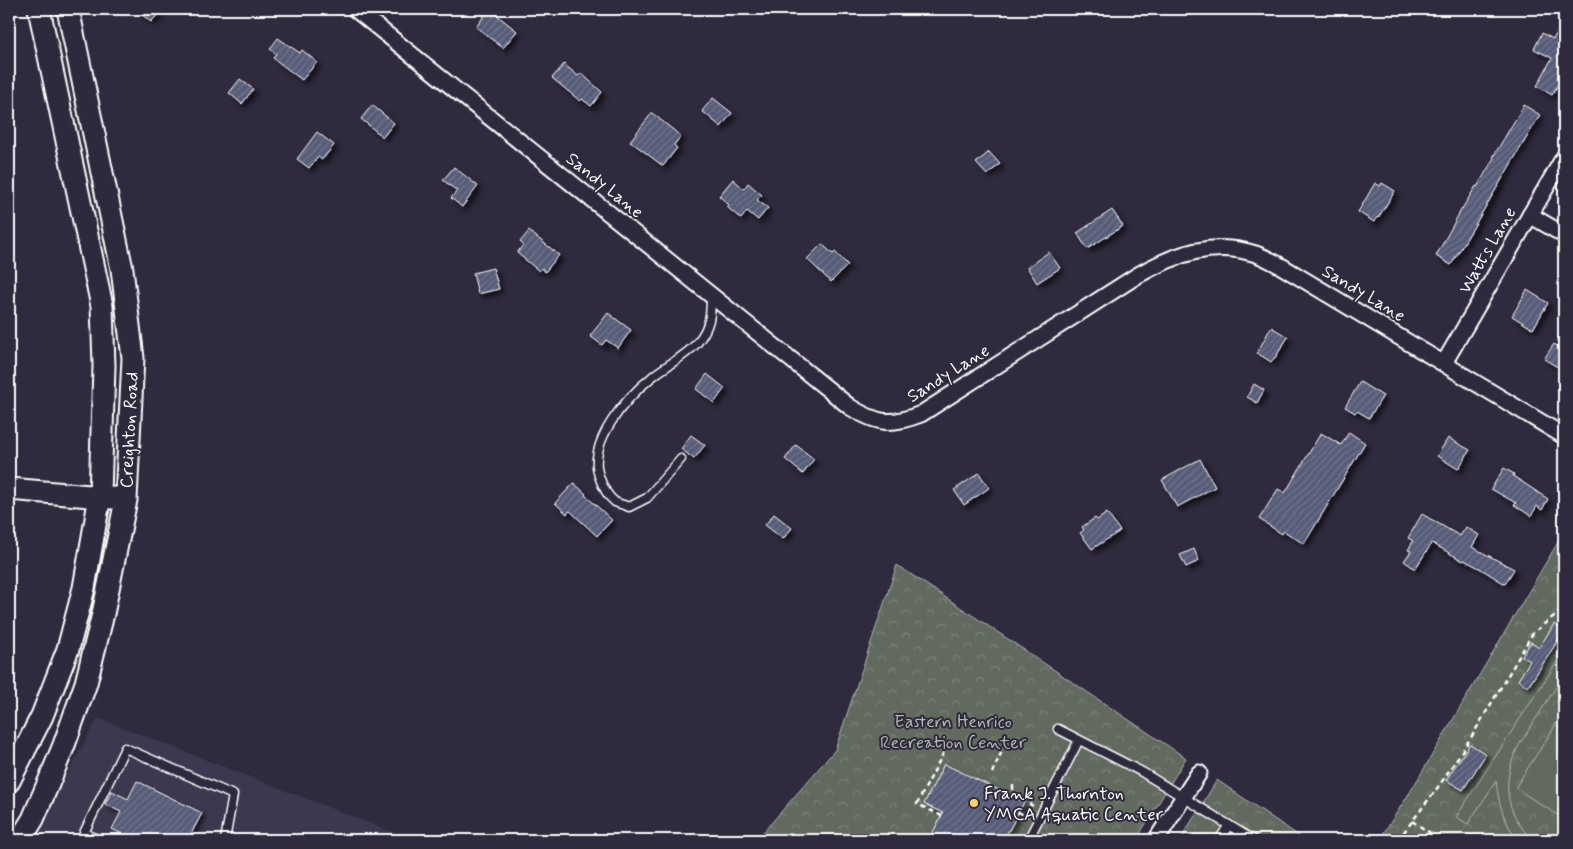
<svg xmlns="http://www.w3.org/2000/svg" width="1573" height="849" font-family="Mynerve,sans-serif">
<defs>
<pattern id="forest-crowns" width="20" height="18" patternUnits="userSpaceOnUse" patternTransform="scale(1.25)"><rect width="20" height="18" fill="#626b5f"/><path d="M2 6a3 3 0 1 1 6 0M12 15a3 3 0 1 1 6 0" fill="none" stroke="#7a8177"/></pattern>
<pattern id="building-hatch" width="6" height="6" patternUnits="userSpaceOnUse" patternTransform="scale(1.25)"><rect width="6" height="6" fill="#575c78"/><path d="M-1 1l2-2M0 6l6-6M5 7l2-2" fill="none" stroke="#70748c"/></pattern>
<filter id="shadow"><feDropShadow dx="4" dy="4" stdDeviation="2.5" flood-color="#0009"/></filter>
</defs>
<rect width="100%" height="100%" fill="#2f2a3d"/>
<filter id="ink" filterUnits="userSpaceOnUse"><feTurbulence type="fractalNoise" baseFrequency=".02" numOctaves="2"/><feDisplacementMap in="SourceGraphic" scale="10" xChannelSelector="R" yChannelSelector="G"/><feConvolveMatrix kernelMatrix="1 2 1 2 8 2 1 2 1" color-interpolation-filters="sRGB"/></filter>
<g filter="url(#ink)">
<path fill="#3b394f" d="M98 718 413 840H31Z"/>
<g fill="url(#forest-crowns)" stroke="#b0b5af">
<path d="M1564 532V840H1379L1412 789Z"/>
<path d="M897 565 1186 758 1136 840H763L760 836 835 750Z"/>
<path d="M1217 780 1305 840H1180Z"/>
</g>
<g fill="#626b5f" stroke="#b0b5af">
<path d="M1564 651V675L1519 745C1501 780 1504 811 1532 840H1518C1503 821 1499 805 1496 781L1468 824 1456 817Z"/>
<path d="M1564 712V819L1515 788Z"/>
</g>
<g fill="url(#building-hatch)" stroke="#fff" filter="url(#shadow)">
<path d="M135 9H163L151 22Z"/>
<path d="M489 9 517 31 503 48 476 27Z"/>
<path d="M1564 22V74L1552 95 1537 86 1552 58 1534 49 1542 33 1553 39Z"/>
<path d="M278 38 300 53 302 50 317 62 302 80 273 58 276 54 270 49Z"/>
<path d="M564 64 578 76 581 73 602 92 591 106 582 99 580 101 552 78Z"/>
<path d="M240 79 253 89 242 104 229 93Z"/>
<path d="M713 98 732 113 721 127 702 111Z"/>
<path d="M372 105 394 123 383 137 361 119Z"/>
<path d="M1524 105 1540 115 1451 265 1436 256 1460 212 1476 186 1477 187 1494 158 1493 157Z"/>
<path d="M652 113 681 136 674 145 677 148 663 166 630 141Z"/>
<path d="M317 132 334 145 322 160 318 157 309 168 297 159Z"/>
<path d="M989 152 1000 164 987 175 976 163Z"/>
<path d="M454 167 478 186 462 207 451 198 457 191 443 180Z"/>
<path d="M733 179 744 189 748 183 762 195 757 200 768 208 758 220 747 211 741 219 727 207 729 205 719 196Z"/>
<path d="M1375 183 1380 186 1382 183 1395 191 1378 218 1377 217 1374 222 1358 212Z"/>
<path d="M1112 210 1123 226 1087 249 1077 233Z"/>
<path d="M529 231 559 255 545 272 542 268 539 271 517 253 523 245 520 242Z"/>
<path d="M822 244 833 254 835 252 848 265 831 282 807 259Z"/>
<path d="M1049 252 1060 268 1037 283 1027 267Z"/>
<path d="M493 268 499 289 478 294 473 273Z"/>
<path d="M1527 290 1548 303 1533 329 1512 316Z"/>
<path d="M608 313 631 330 618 348 606 340 602 345 590 336Z"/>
<path d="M1271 327 1288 337 1275 358H1274L1271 362 1257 353Z"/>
<path d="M1554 344 1564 350V371L1544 359Z"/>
<path d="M707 374 725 388 714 403 696 389Z"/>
<path d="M1360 382 1383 396 1369 418 1357 411 1355 413 1345 407Z"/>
<path d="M1254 384 1264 390 1257 403 1247 397Z"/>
<path d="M1349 432 1365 443 1304 544 1284 531 1282 534 1259 519 1278 489 1285 493 1321 433 1341 445Z"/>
<path d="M691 435 705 445 694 459 681 449Z"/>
<path d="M1448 438 1470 450 1458 469 1437 456Z"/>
<path d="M796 445 814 459 803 474 785 459Z"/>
<path d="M1200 459 1215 487 1177 507 1162 480Z"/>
<path d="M1504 468 1514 474 1513 476 1548 499 1542 510 1537 506 1531 516 1514 505 1516 503 1491 489Z"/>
<path d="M979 473 989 488 964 505 954 490Z"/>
<path d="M574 483 586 494 585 495 612 520 597 536 570 511 567 514 555 503Z"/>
<path d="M1107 513 1120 531 1092 549 1080 533 1084 530 1082 527 1095 518 1097 520Z"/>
<path d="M774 514 792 528 783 539 765 525Z"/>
<path d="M1422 514 1460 536 1466 527 1479 535 1472 547 1514 569 1505 584 1481 569 1464 560 1463 561 1432 543 1415 569 1404 561 1411 551 1408 550 1413 541 1408 538Z"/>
<path d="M1194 549 1199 561 1186 567 1180 555Z"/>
<path d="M1554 624 1564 631 1528 687 1518 680 1530 661 1522 656 1531 642 1539 648Z"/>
<path d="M1470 744 1486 754 1463 790 1446 780Z"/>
<path d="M944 764 1024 802 1004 840H929L943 813 924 804Z"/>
<path d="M137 781 202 813 188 840H134L112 829 121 812 105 804 112 791 128 799Z"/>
</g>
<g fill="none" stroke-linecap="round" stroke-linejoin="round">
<defs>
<g id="lane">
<path d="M681 459 647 498 629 507C625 505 619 504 615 502 607 496 602 485 599 476 587 442 627 397 652 377 666 365 685 357 697 343 710 327 711 315 711 296"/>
<path d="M1058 729 1142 772 1253 840"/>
<path d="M99 840 84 833 125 748 233 795 225 840"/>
<path d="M1028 840 1079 740"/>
<path d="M1219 840 1229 825"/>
</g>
<g id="street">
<path d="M355 9 850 407C878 424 890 426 921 414L1138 275C1175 254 1214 240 1256 254 1265 257 1273 262 1281 266L1564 436"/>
<path d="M1530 215 1564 235"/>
<path d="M1444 363 1564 157"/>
<path d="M1156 840 1199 773"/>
</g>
<g id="secondary">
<path d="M9 489 113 498"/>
<path d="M9 781 42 716 68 649 84 588 100 496 104 366 102 306 39 9"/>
<path d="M20 840 33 819 48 784 64 745 86 683 103 614 126 500 133 358 122 269 68 9"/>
</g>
</defs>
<use href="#lane" stroke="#fff" stroke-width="11"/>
<use href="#street" stroke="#fff" stroke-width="19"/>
<use href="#secondary" stroke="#fff" stroke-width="25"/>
<g stroke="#fff" stroke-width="2.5" stroke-dasharray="5 4" stroke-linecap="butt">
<path d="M992 773 1002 751"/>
<path d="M1013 785V792L1017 796 1033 806"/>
<path d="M1018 812 1028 817"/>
<path d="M942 816 917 804 945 750"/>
<path d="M1412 821 1441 840"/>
<path d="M1398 840 1441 783 1472 736 1533 633 1564 608"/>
</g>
<use href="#lane" stroke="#2f2a3d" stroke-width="8"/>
<use href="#street" stroke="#2f2a3d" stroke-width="15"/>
<use href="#secondary" stroke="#2f2a3d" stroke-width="21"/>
</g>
</g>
<circle fill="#ffd166" stroke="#2f2a3d" stroke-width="2" cx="974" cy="803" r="5"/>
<g text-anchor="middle" stroke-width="4" stroke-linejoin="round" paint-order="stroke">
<g font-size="18" fill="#fff" stroke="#2f2a3d">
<text transform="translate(605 185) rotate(39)" y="6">Sandy Lane</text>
<text transform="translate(1487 250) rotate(-60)" y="6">Watts Lane</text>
<text transform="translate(1364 293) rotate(31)" y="6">Sandy Lane</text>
<text transform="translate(948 373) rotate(-32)" y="6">Sandy Lane</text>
<text transform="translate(129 430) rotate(-87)" y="6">Creighton Road</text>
</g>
<g font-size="18" fill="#b0b5af" stroke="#2f2a3d">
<text x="953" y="727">Eastern Henrico<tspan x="953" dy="21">Recreation Center</tspan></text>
</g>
<g font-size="18" fill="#fff" stroke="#2f2a3d" text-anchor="start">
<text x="984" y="799">Frank J. Thornton<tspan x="984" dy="21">YMCA Aquatic Center</tspan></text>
</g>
</g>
<rect width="1573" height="849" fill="none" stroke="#2f2a3d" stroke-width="30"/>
<rect x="15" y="15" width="1543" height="819" fill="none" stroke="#fff" stroke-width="2" filter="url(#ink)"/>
</svg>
